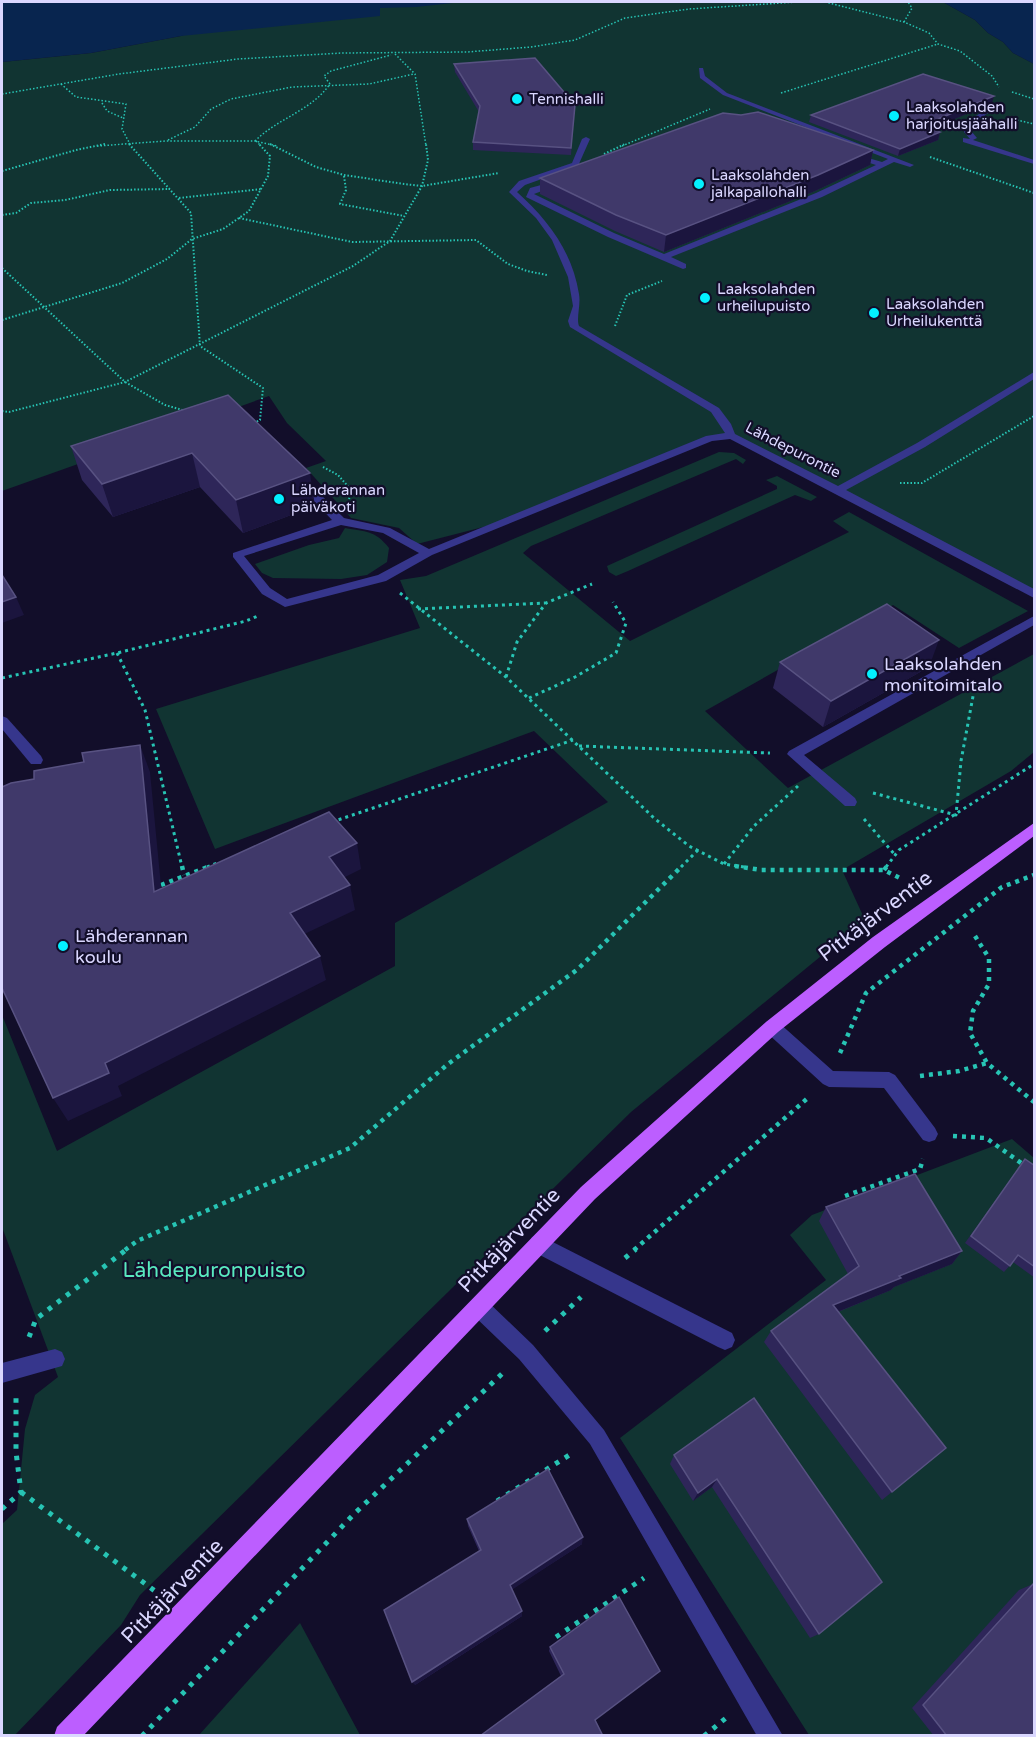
<svg xmlns="http://www.w3.org/2000/svg" width="1036" height="1737" font-family="'Varela Round',sans-serif">
<rect width="100%" height="100%" fill="#120e2a"/>
<g fill="#113432">
<path d="M284 2H943L975 20 988 33 1003 42 1013 53 1034 64V594L783 461 731 436 710 438 495 524 417 544 399 528 351 518 306 468 326 461 287 423 269 396 2 491V62L91 53 181 36Z"/>
<path d="M719 452 734 453 746 460 743 464 736 459 531 546 523 553 630 641 849 532 833 521 849 512 1028 611 959 648 893 605 705 711 788 788 1034 654V752L1011 771 842 870 865 920 631 1112 140 1595 121 1625 14 1736 2 1735V1524L17 1510 25 1429 35 1395 58 1377 2 1227V1015L57 1151 395 966V923L608 802 534 731 215 849 156 709 420 628 400 580 426 576Z"/>
<path d="M777 476 817 497 811 501 795 495 628 571 616 576 609 572 607 566 777 489V486L766 480Z"/>
<path d="M345 528C366 532 375 530 389 548L387 562 367 575 341 579 273 578 262 573 255 564 309 545 339 538Z"/>
<path d="M1012 1139 1034 1158V1735H809L620 1438 826 1280 790 1235 812 1215Z"/>
<path d="M300 1623 360 1735H199Z"/>
</g>
<g fill="#08254f">
<path d="M2 2H462L416 7 380 8V16L181 36 91 53 2 62Z"/>
<path d="M943 2H1034V64L1013 53 1003 42 988 33 975 20Z"/>
</g>
<g fill="none" stroke-linecap="round" stroke-linejoin="round">
<g stroke="#27c4b4" stroke-width="1.5" stroke-dasharray="1.5 2" stroke-linecap="butt">
<path d="M825 2 904 22 929 33 938 44 960 51 992 76 999 87"/>
<path d="M904 22 912 8 908 2"/>
<path d="M395 54 415 74 426 146"/>
<path d="M61 84 76 97 126 104 122 129 131 146"/>
<path d="M330 84 324 76 331 71 391 55"/>
<path d="M1012 92 1034 99"/>
<path d="M781 93 938 44"/>
<path d="M2 94 119 74 238 59 342 53 467 52 531 47 575 40 625 18 689 9 797 2"/>
<path d="M102 103 107 111 123 118"/>
<path d="M1017 120 1034 124"/>
<path d="M168 140 195 127 211 109 231 99 292 87 369 84 414 74"/>
<path d="M255 141C278 118 311 111 330 84"/>
<path d="M256 141 261 146"/>
<path d="M97 146 166 141H255L277 146"/>
<path d="M622 146 710 109"/>
</g>
<g stroke="#27c4b4" stroke-width="2" stroke-dasharray="1.5 2" stroke-linecap="butt">
<path d="M129 144 191 213 200 346 263 388 260 420 254 423"/>
<path d="M270 144 316 167 344 175 404 184 422 186 499 173"/>
<path d="M604 154 625 144"/>
<path d="M930 157 1034 193"/>
<path d="M2 171 76 150 105 144"/>
<path d="M344 176 346 190 340 204 404 216"/>
<path d="M179 198 262 189"/>
<path d="M2 215 16 213 31 203 65 200 110 190 170 189"/>
<path d="M239 218 352 242 476 240 508 264 527 271 547 275"/>
<path d="M2 268 125 382 165 405 186 411"/>
<path d="M2 320 122 283 167 259 192 239 223 229 249 211 268 176 270 156 259 144"/>
<path d="M615 326 627 295 662 281"/>
<path d="M2 411 9 412 125 382 353 266 390 241 422 186 428 160 426 144"/>
<path d="M323 467 338 475 352 491 349 499"/>
<path d="M900 483H922L1034 416"/>
</g>
<g stroke="#27c4b4" stroke-width="3" stroke-dasharray="3 4" stroke-linecap="butt">
<path d="M400 593 506 677 654 818 689 846 724 864 744 867"/>
<path d="M418 609 545 603"/>
<path d="M117 653 145 710 182 867"/>
<path d="M506 677 517 642 546 603 592 584"/>
<path d="M2 678 117 653 246 621 260 615"/>
<path d="M529 698 575 677 616 653 626 623 613 602"/>
<path d="M579 746 770 753"/>
<path d="M873 793 956 815 961 761 976 680"/>
<path d="M864 819 895 855"/>
<path d="M332 822 573 740"/>
<path d="M724 864 754 826 798 786"/>
<path d="M207 867 220 862"/>
<path d="M681 867 698 850"/>
<path d="M886 867 899 850 1034 764"/>
</g>
<g stroke="#27c4b4" stroke-width="4.5" stroke-dasharray="4 5" stroke-linecap="butt">
<path d="M182 866 184 875"/>
<path d="M735 866 761 870H884L902 879"/>
<path d="M884 870 887 866"/>
<path d="M161 885 210 866"/>
<path d="M975 936 989 958V984L973 1011 970 1033 987 1063 1034 1102"/>
<path d="M840 1053 866 993 1002 887 1034 875"/>
<path d="M920 1076 959 1071 987 1063"/>
<path d="M953 1136 986 1138 1024 1165"/>
<path d="M845 1196 920 1169 923 1159"/>
<path d="M125 1250 137 1241 350 1148 448 1064 578 969 682 866"/>
<path d="M634 1250 809 1097"/>
</g>
<g stroke="#27c4b4" stroke-width="5" stroke-dasharray="4.5 7" stroke-linecap="butt">
<path d="M625 1258 636 1249"/>
<path d="M545 1331 581 1297"/>
<path d="M29 1337 36 1319 127 1249"/>
<path d="M21 1492 159 1594"/>
<path d="M497 1501 574 1452"/>
<path d="M2 1509 21 1492 16 1452V1398"/>
<path d="M556 1637 644 1578"/>
<path d="M142 1736 354 1514 506 1370"/>
<path d="M704 1736 726 1718"/>
</g>
<g fill="#36368c" fill-rule="evenodd">
<path d="M699 68H703L705 76 727 93 914 165 910 167 894 162 822 197 671 257 686 264V268L683 269 608 237 526 197 530 188 563 179V183L534 194 614 233 664 254 816 193 876 165 851 157V153L882 162 888 159 723 95 700 78Z"/>
<path d="M993 105 998 106 971 125 972 132 977 138 973 140 1034 160V164L963 142V138L970 139 964 132 965 123Z"/>
<path d="M586 137 590 139 578 166 525 185 517 192C548 220 572 251 579 294 581 305 576 318 579 326L719 408 731 424 735 434 838 486 917 443 1034 372V379L925 447 846 490 1034 589V598L730 439 712 441 432 555 386 581 285 607 262 594 233 557V553L332 520 294 480V476H302L344 518 390 528 429 549 706 436 725 433 711 412 570 327 568 321 573 306 568 277 552 240 536 218 509 192 519 181 572 163 582 139ZM341 525 383 533 419 553 378 575 287 599 270 588 244 556Z"/>
<path d="M1034 616V625L804 755 855 798 857 802 855 806H845L787 754 789 751Z"/>
<path d="M2 716 7 718 41 756 43 760 41 764H31L2 729Z"/>
<path d="M772 1020 778 1022 833 1071 889 1072 895 1075 935 1128 938 1134 935 1140 929 1142 923 1140 884 1088 829 1087 823 1084 766 1032 764 1027 766 1022Z"/>
<path d="M539 1235 732 1333 735 1340 732 1347 725 1350 718 1347 532 1251 529 1244 532 1237Z"/>
<path d="M479 1297 486 1300 533 1345 604 1430 783 1736H757L590 1444 519 1359 472 1314 469 1307 472 1300Z"/>
<path d="M55 1349 62 1352 65 1359 62 1366 2 1383V1363Z"/>
</g>
<path fill="#bc5eff" fill-rule="evenodd" d="M1034 823V836L885 947 778 1032 595 1199 83 1736H54L57 1727 581 1187 766 1022 873 937Z"/>
</g>
<g fill="#2e2659">
<path d="M454 64 574 113 571 155 473 150V142L479 112 455 72Z"/>
<path d="M992 103 931 129 940 132 938 140 898 156 809 122 811 115Z"/>
<path d="M873 150 870 165 815 191 664 252 615 231 540 194V178Z"/>
<path d="M228 395 315 506 243 533 200 487 113 517 82 480 71 446Z"/>
<path d="M780 662 929 667 823 727 773 688Z"/>
<path d="M1025 1159 1035 1166V1278L1013 1262 1004 1272 965 1243Z"/>
<path d="M826 1207 962 1251 952 1264 894 1287 891 1290 838 1312 946 1448 882 1500 764 1342 771 1331 848 1274 819 1221Z"/>
<path d="M754 1398 819 1634 810 1638 712 1487 693 1501 670 1464 674 1455Z"/>
<path d="M467 1519 582 1544 512 1589 522 1616 415 1685 479 1551 468 1526Z"/>
<path d="M1033 1584 1035 1736H934L912 1708 1019 1590Z"/>
<path d="M550 1647 595 1720 561 1676 549 1651Z"/>
</g>
<g fill="#1b153e">
<path d="M994 96 992 103 920 134 921 126Z"/>
<path d="M940 132 938 140 898 156 900 149Z"/>
<path d="M873 150 870 165 815 191 664 252 666 235Z"/>
<path d="M192 453 200 487 113 517 102 484Z"/>
<path d="M310 473 315 506 243 533 236 500Z"/>
<path d="M16 597 24 615 2 623V602Z"/>
<path d="M939 640 929 667 823 727 831 701Z"/>
<path d="M140 745 150 772 164 917 154 892Z"/>
<path d="M357 843 361 869 335 882 329 857Z"/>
<path d="M350 885 355 910 296 938 290 913Z"/>
<path d="M320 956 326 980 118 1086 122 1096 68 1121 53 1098 105 1063Z"/>
<path d="M962 1251 952 1264 894 1287 891 1290 825 1317 833 1305 899 1276Z"/>
<path d="M717 1479 712 1487 693 1501 698 1493Z"/>
<path d="M583 1537 582 1544 510 1591V1585Z"/>
<path d="M522 1611V1616L415 1685 412 1682Z"/>
</g>
<g fill="#40396a" stroke="#585282" stroke-width="1.5">
<path d="M535 58 575 105 571 148 473 142 480 106 454 64Z"/>
<path d="M923 74 994 96 921 126 940 132 900 149 811 115Z"/>
<path d="M758 112 873 150 818 175 666 235 616 215 540 178 723 113 741 115Z"/>
<path d="M228 395 310 473 236 500 192 453 102 484 71 446Z"/>
<path d="M2 575 16 597 2 602Z"/>
<path d="M887 604 939 640 831 701 780 662Z"/>
<path d="M140 745 154 892 329 812 357 843 329 857 350 885 290 913 320 956 105 1063 109 1073 53 1098 2 988V787L11 783 34 779V771L84 762 82 753Z"/>
<path d="M1025 1159 1035 1166V1267L1018 1255 1010 1266 971 1236Z"/>
<path d="M915 1174 962 1251 899 1276 901 1278 833 1305 946 1448 892 1492 771 1331 859 1266 826 1207Z"/>
<path d="M754 1398 882 1582 819 1634 717 1479 698 1493 674 1455Z"/>
<path d="M548 1469 583 1537 510 1585 522 1611 412 1682 384 1610 481 1550 467 1519Z"/>
<path d="M1033 1584 1035 1586V1736H947L923 1705Z"/>
<path d="M619 1597 660 1671 595 1720 603 1736H480L564 1674 550 1647Z"/>
</g>
<g fill="#03f0ff" stroke="#120e2a" stroke-width="2">
<circle cx="517" cy="99" r="6"/>
<circle cx="894" cy="116" r="6"/>
<circle cx="699" cy="184" r="6"/>
<circle cx="705" cy="298" r="6"/>
<circle cx="874" cy="313" r="6"/>
<circle cx="279" cy="499" r="6"/>
<circle cx="872" cy="674" r="6"/>
<circle cx="63" cy="946" r="6"/>
</g>
<g text-anchor="middle" stroke-width="4.5" stroke-linejoin="round" paint-order="stroke">
<g font-size="15" fill="#dad7ff" stroke="#120e2a" text-anchor="start">
<text x="529" y="104">Tennishalli</text>
<text x="906" y="112">Laaksolahden<tspan x="906" dy="17">harjoitusjäähalli</tspan></text>
<text x="711" y="180">Laaksolahden<tspan x="711" dy="17">jalkapallohalli</tspan></text>
<text x="717" y="294">Laaksolahden<tspan x="717" dy="17">urheilupuisto</tspan></text>
<text x="886" y="309">Laaksolahden<tspan x="886" dy="17">Urheilukenttä</tspan></text>
<text x="291" y="495">Lähderannan<tspan x="291" dy="17">päiväkoti</tspan></text>
</g>
<g font-size="15" fill="#dad7ff" stroke="#120e2a">
<text transform="translate(793 450) rotate(27)" y="5">Lähdepurontie</text>
</g>
<g font-size="18" fill="#dad7ff" stroke="#120e2a" text-anchor="start">
<text x="884" y="670">Laaksolahden<tspan x="884" dy="21">monitoimitalo</tspan></text>
<text x="75" y="942">Lähderannan<tspan x="75" dy="21">koulu</tspan></text>
</g>
<g font-size="21" fill="#dad7ff" stroke="#120e2a">
<text transform="translate(875 916) rotate(-37)" y="7">Pitkäjärventie</text>
<text transform="translate(509 1240) rotate(-46)" y="7">Pitkäjärventie</text>
<text transform="translate(172 1591) rotate(-46)" y="7">Pitkäjärventie</text>
</g>
<g font-size="21" fill="#59e9bf" stroke="#120e2a">
<text x="214" y="1277">Lähdepuronpuisto</text>
</g>
</g>
<rect width="1036" height="1737" fill="none" stroke="#dad7ff" stroke-width="6"/>
</svg>
